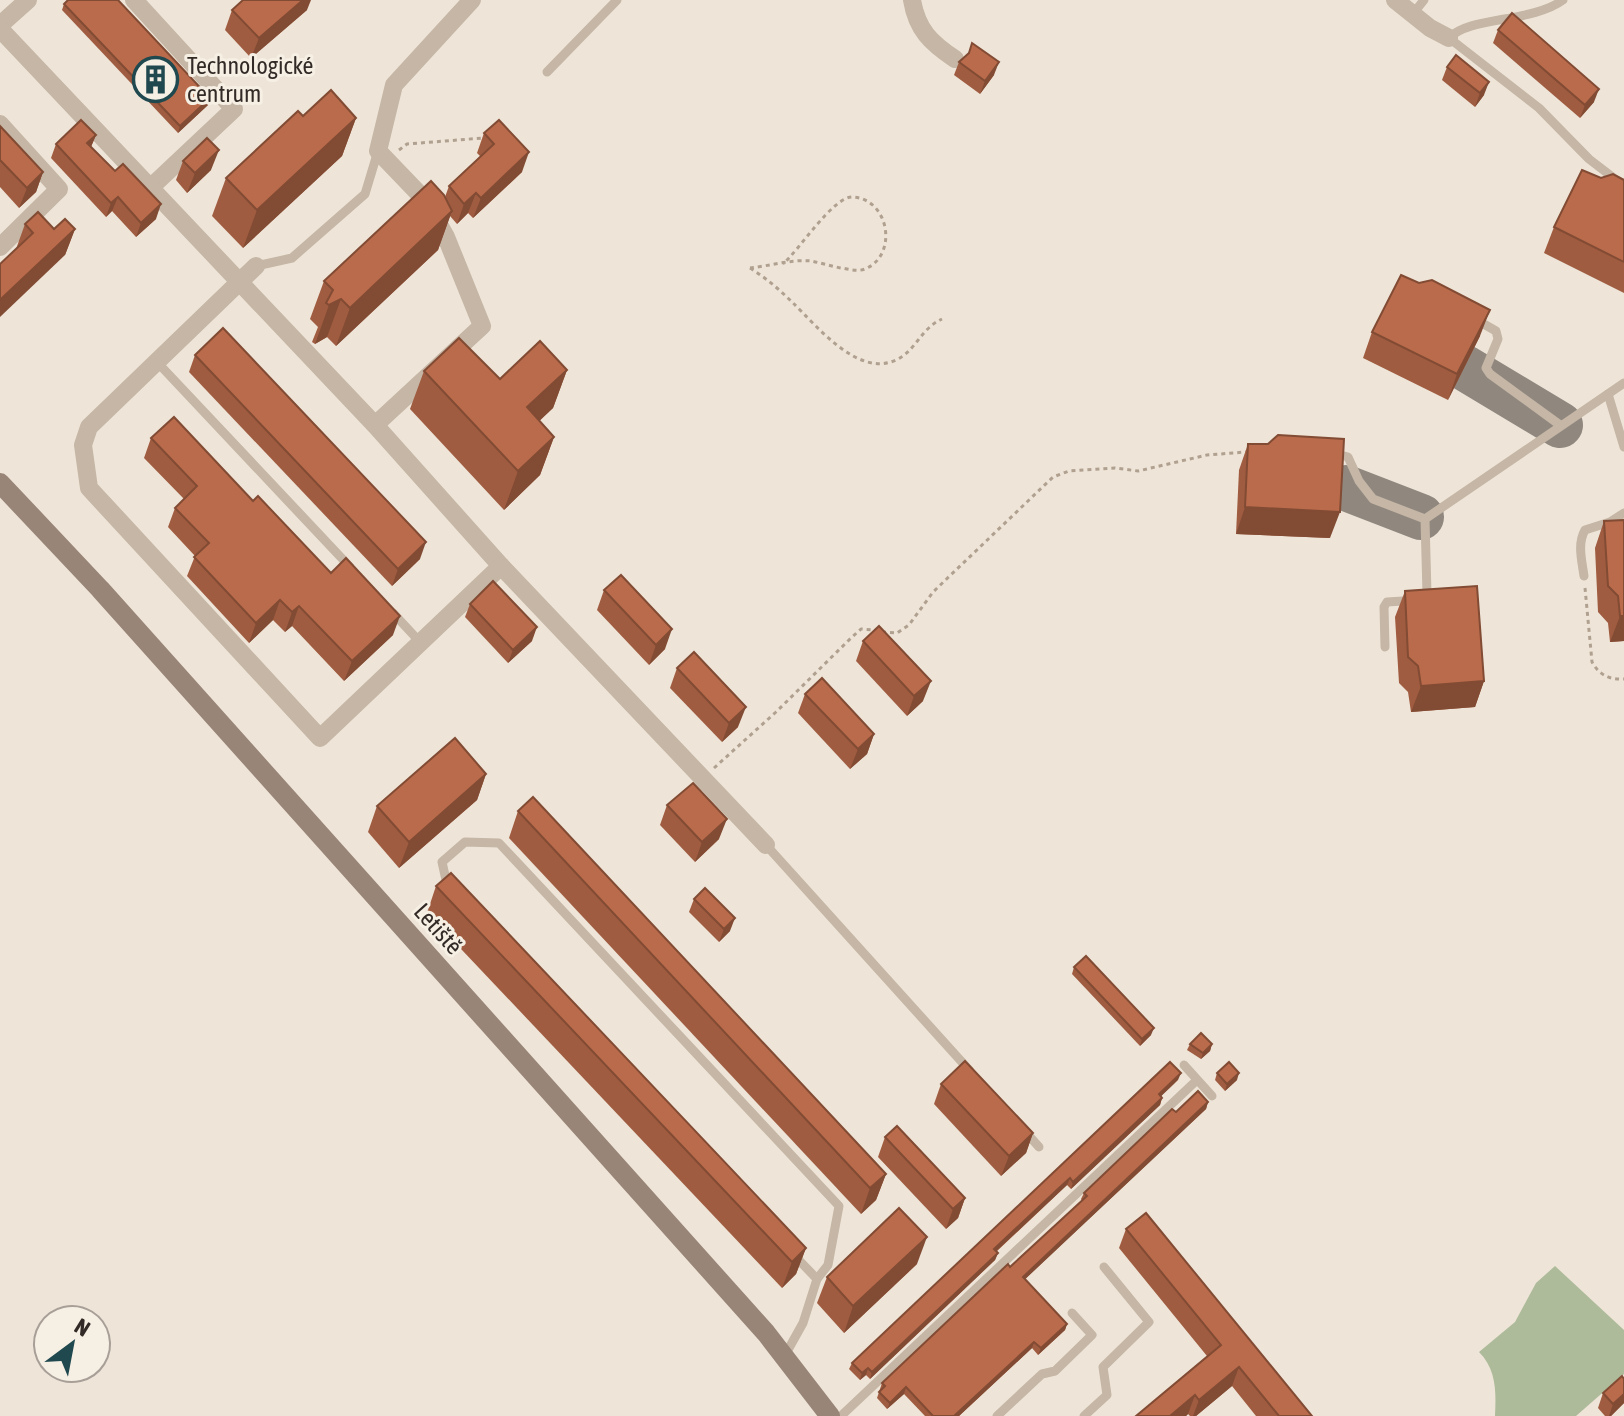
<svg xmlns="http://www.w3.org/2000/svg" width="1624" height="1416" font-family="'Asap Condensed',sans-serif">
<rect width="100%" height="100%" fill="#eee5d8"/>
<path fill="#aebb9a" d="M1555 1266 1624 1330V1374L1576 1416H1495C1496 1393 1497 1370 1479 1352L1515 1322 1536 1283Z"/>
<g fill="none" stroke-linecap="round" stroke-linejoin="round">
<g stroke="#90887f" stroke-width="46">
<path d="M1465 368 1560 425"/>
<path d="M1346 488 1421 517"/>
</g>
<g stroke="#b0a090" stroke-width="3" stroke-dasharray="4 4" stroke-linecap="butt">
<path d="M399 150 407 144 483 138"/>
<path d="M750 268C769 266 792 259 811 261 821 263 831 266 841 268 849 269 857 272 865 269 899 255 889 198 852 197 833 197 799 250 783 264"/>
<path d="M750 268C766 278 780 290 793 303 817 326 858 378 896 360 916 351 920 329 942 319"/>
<path d="M1585 588 1592 662C1599 675 1610 680 1624 679"/>
<path d="M882 632 897 633 909 625 933 592 1053 477 1069 471 1115 468 1138 471 1207 455 1246 452"/>
<path d="M714 768 776 712 851 638 861 629 875 630"/>
</g>
<g stroke="#c5b6a6" stroke-width="9">
<path d="M1563 0C1532 23 1470 16 1449 38L1539 108 1589 159 1624 186"/>
<path d="M1412 15 1424 0"/>
<path d="M547 72 617 0"/>
<path d="M256 266 292 258 365 194 378 151"/>
<path d="M1475 319 1496 331 1498 339 1486 368 1490 374 1560 425"/>
<path d="M157 362 350 567"/>
<path d="M1608 394 1624 447"/>
<path d="M1333 453 1348 457 1359 481 1373 499 1425 519"/>
<path d="M1584 576C1582 561 1577 544 1585 530L1610 522 1624 513"/>
<path d="M393 613 420 642"/>
<path d="M1385 647 1384 607 1387 602 1419 600 1427 594 1425 519 1624 383"/>
<path d="M766 845 970 1071"/>
<path d="M448 889 442 862 465 842 499 843 839 1206 828 1265 817 1279 803 1323 784 1357"/>
<path d="M1184 1065 1212 1096"/>
<path d="M1023 1129 1039 1147"/>
<path d="M793 1254 817 1279"/>
<path d="M841 1416 1197 1080"/>
<path d="M997 1416 1042 1374 1055 1371 1092 1335 1072 1313"/>
<path d="M1084 1416 1107 1395 1103 1367 1149 1322 1104 1267"/>
</g>
<g stroke="#c5b6a6" stroke-width="18">
<path d="M134 0 234 109 149 189"/>
<path d="M912 0C917 30 931 43 955 59"/>
<path d="M1395 0 1430 28 1449 38"/>
<path d="M0 25 28 0"/>
<path d="M0 29 375 425 501 566 766 845"/>
<path d="M0 124 59 189 0 247"/>
<path d="M256 266 89 427 83 445 89 488 320 738 501 566"/>
<path d="M375 425 482 326 446 237 425 200 378 151 394 85 472 0"/>
</g>
<path stroke="#988578" stroke-width="20" d="M0 483 100 589 766 1333 830 1416"/>
</g>
<g fill="#a05c40">
<path d="M64 4 210 98 208 105 178 133 62 10Z"/>
<path d="M232 10H307L251 58 225 30Z"/>
<path d="M1498 30 1594 102 1580 118 1493 43Z"/>
<path d="M972 43 994 75 980 94 954 75 959 62 968 54Z"/>
<path d="M1447 67 1484 95 1475 107 1442 80Z"/>
<path d="M303 116 356 118 342 156 243 248 212 216 226 178Z"/>
<path d="M0 126 43 172 36 192 19 208 0 187Z"/>
<path d="M484 133 522 172 473 218 468 213 457 224 450 216 438 250 336 346 327 337 315 344 312 342 318 327 310 319 324 281 445 197 449 186 481 157 477 153Z"/>
<path d="M96 135 91 147 156 219 136 237 112 211 106 217 51 158 56 144Z"/>
<path d="M183 161 211 170 187 193 176 180Z"/>
<path d="M1601 178 1624 180V293L1544 253 1554 227Z"/>
<path d="M25 224 54 229H75L65 255 16 249Z"/>
<path d="M1372 332 1480 336 1448 400 1363 358Z"/>
<path d="M195 355 420 559 392 586 189 372Z"/>
<path d="M567 370 553 408 539 421 554 437 540 475 504 510 410 409 424 371 500 379Z"/>
<path d="M151 438 253 501 331 573 393 635 344 681 292 626 285 632 273 620 249 643 187 576 195 556 168 527 175 508 184 499 144 458Z"/>
<path d="M1248 444 1330 538 1236 534 1239 470Z"/>
<path d="M1624 520V641L1610 642 1608 623 1598 612 1595 548 1604 521Z"/>
<path d="M604 590 665 649 649 665 597 610Z"/>
<path d="M1405 591 1484 681 1475 707 1411 712 1408 692 1399 683 1395 617Z"/>
<path d="M470 604 532 641 508 663 465 617Z"/>
<path d="M863 641 923 701 907 716 856 661Z"/>
<path d="M677 668 738 727 722 742 670 688Z"/>
<path d="M805 694 874 734 867 754 850 769 798 713Z"/>
<path d="M486 774 477 800 399 868 368 832 377 806Z"/>
<path d="M667 805 719 839 695 862 660 825Z"/>
<path d="M518 811 886 1174 876 1200 861 1214 509 838Z"/>
<path d="M436 886 806 1248 796 1274 782 1288 427 913Z"/>
<path d="M694 899 730 931 719 942 689 912Z"/>
<path d="M1074 967 1151 1035 1140 1046 1072 974Z"/>
<path d="M1190 1044H1212L1210 1051 1201 1059 1187 1050Z"/>
<path d="M1217 1073 1237 1080 1225 1091 1215 1080Z"/>
<path d="M1178 1080 1161 1096 1162 1098 1160 1105 1071 1189 1067 1185 996 1252 998 1253 995 1260 870 1379 866 1375 860 1380 849 1369 852 1363Z"/>
<path d="M941 1084 1033 1133 1026 1153 1001 1176 934 1104Z"/>
<path d="M1208 1102 1206 1109 1025 1279 1067 1324 1065 1330 1038 1355 1032 1348 959 1416H925L904 1394 887 1409 877 1398 882 1383 1082 1201 1081 1199 1084 1193 1176 1112Z"/>
<path d="M885 1137 965 1198 958 1218 946 1229 878 1157Z"/>
<path d="M1126 1229 1312 1416H1256L1232 1386 1196 1416H1190L1188 1414 1186 1416H1136L1207 1356 1119 1248Z"/>
<path d="M917 1264 844 1333 817 1303 827 1277Z"/>
<path d="M1603 1393 1624 1403 1611 1416H1605L1598 1408Z"/>
</g>
<g fill="#824b34">
<path d="M303 0H311L307 10 251 58 259 38Z"/>
<path d="M999 62 994 75 980 94 985 81Z"/>
<path d="M1489 82 1484 95 1475 107 1480 93Z"/>
<path d="M1599 89 1594 102 1580 118 1585 105Z"/>
<path d="M210 98 208 105 178 133 180 126Z"/>
<path d="M356 118 342 156 243 248 257 210Z"/>
<path d="M96 135 90 149 87 143Z"/>
<path d="M219 150 211 170 187 193 195 173Z"/>
<path d="M529 152 522 172 473 218 481 198Z"/>
<path d="M43 172 36 192 19 208 27 188Z"/>
<path d="M476 193 468 213 457 224 464 204Z"/>
<path d="M118 197 112 211 106 217 111 203Z"/>
<path d="M161 204 156 219 136 237 141 223Z"/>
<path d="M452 211 438 250 336 346 350 308Z"/>
<path d="M75 229 65 255 0 317V300Z"/>
<path d="M341 299 327 337 315 344 329 305Z"/>
<path d="M1490 310 1480 336 1448 400 1457 374Z"/>
<path d="M567 370 553 408 513 446 527 407Z"/>
<path d="M554 437 540 475 504 510 518 471Z"/>
<path d="M1245 507 1340 512 1330 538 1236 534Z"/>
<path d="M426 542 420 559 392 586 398 569Z"/>
<path d="M280 600 273 620 249 643 256 623Z"/>
<path d="M299 606 292 626 285 632 292 612Z"/>
<path d="M400 616 393 635 344 681 352 661Z"/>
<path d="M1620 616H1624V641L1610 642Z"/>
<path d="M537 627 532 641 508 663 513 650Z"/>
<path d="M672 629 665 649 649 665 656 645Z"/>
<path d="M931 681 923 701 907 716 914 696Z"/>
<path d="M1484 681 1475 707 1411 712 1421 686Z"/>
<path d="M746 707 738 727 722 742 729 723Z"/>
<path d="M874 734 867 754 850 769 858 749Z"/>
<path d="M486 774 477 800 399 868 409 842Z"/>
<path d="M727 819 719 839 695 862 702 842Z"/>
<path d="M735 918 730 931 719 942 724 929Z"/>
<path d="M1154 1028 1151 1035 1140 1046 1142 1039Z"/>
<path d="M1212 1044 1210 1051 1201 1059 1203 1053Z"/>
<path d="M1181 1073 1178 1080 1156 1101 1159 1094Z"/>
<path d="M1239 1073 1237 1080 1225 1091 1227 1084Z"/>
<path d="M1162 1098 1160 1105 1071 1189 1073 1182Z"/>
<path d="M1208 1102 1206 1109 1020 1284 1023 1277Z"/>
<path d="M1033 1133 1026 1153 1001 1176 1009 1156Z"/>
<path d="M886 1174 876 1200 861 1214 870 1188Z"/>
<path d="M1070 1178 1067 1185 991 1256 994 1249Z"/>
<path d="M965 1198 958 1218 946 1229 953 1209Z"/>
<path d="M927 1237 917 1264 844 1333 853 1306Z"/>
<path d="M806 1248 796 1274 782 1288 792 1262Z"/>
<path d="M998 1253 995 1260 870 1379 872 1372Z"/>
<path d="M1067 1324 1065 1330 1038 1355 1041 1348Z"/>
<path d="M1034 1342 1032 1348 959 1416H954Z"/>
<path d="M1239 1367 1232 1386 1196 1416H1193L1199 1400Z"/>
<path d="M868 1368 866 1375 860 1380 862 1373Z"/>
<path d="M906 1387 904 1394 887 1409 890 1403Z"/>
<path d="M1624 1394V1403L1611 1416H1609L1613 1404Z"/>
<path d="M1195 1395 1188 1414 1186 1416H1170Z"/>
</g>
<g fill="#ba6b4b" stroke="#824b34" stroke-width="2">
<path d="M68 0H118L210 98 180 126 64 4Z"/>
<path d="M243 0H303L259 38 232 10Z"/>
<path d="M1512 13 1599 89 1585 105 1498 30Z"/>
<path d="M972 43 999 62 985 81 959 62 969 53Z"/>
<path d="M1456 55 1489 82 1480 93 1447 67Z"/>
<path d="M331 90 356 118 257 210 226 178 298 111 303 116Z"/>
<path d="M81 120 96 135 87 143 115 171 123 164 161 204 141 223 118 197 111 203 56 144Z"/>
<path d="M499 120 529 152 481 198 476 193 464 204 449 186 494 144 484 133Z"/>
<path d="M0 126 43 172 27 188 0 160Z"/>
<path d="M207 138 219 150 195 173 183 161Z"/>
<path d="M1582 170 1601 178 1613 174 1624 180V262L1554 227Z"/>
<path d="M431 181 444 195 452 211 350 308 341 299 329 305 326 303 333 290 324 281Z"/>
<path d="M38 212 54 229 65 219 75 229 0 300V264L33 233 25 224Z"/>
<path d="M1401 275 1419 283 1432 280 1490 310 1457 374 1372 332Z"/>
<path d="M223 328 426 542 398 569 195 355Z"/>
<path d="M459 338 500 379 540 341 567 370 527 407 554 437 518 471 424 371Z"/>
<path d="M174 417 253 501 258 496 331 573 346 558 400 616 352 661 299 606 292 612 280 600 256 623 194 557 209 543 175 508 197 486 151 438Z"/>
<path d="M1278 435 1344 439 1340 512 1245 507 1248 444H1268Z"/>
<path d="M1624 520V616H1620L1618 596 1608 586 1604 521Z"/>
<path d="M621 575 672 629 656 645 604 590Z"/>
<path d="M493 581 537 627 513 650 470 604Z"/>
<path d="M1477 586 1484 681 1421 686 1418 666 1408 657 1405 591Z"/>
<path d="M879 626 931 681 914 696 863 641Z"/>
<path d="M694 652 746 707 729 723 677 668Z"/>
<path d="M822 678 874 734 858 749 805 694Z"/>
<path d="M455 738 486 774 409 842 377 806Z"/>
<path d="M693 783 727 819 702 842 667 805Z"/>
<path d="M533 797 886 1174 870 1188 518 811Z"/>
<path d="M451 873 806 1248 792 1262 436 886Z"/>
<path d="M705 888 735 918 724 929 694 899Z"/>
<path d="M1086 956 1154 1028 1142 1039 1074 967Z"/>
<path d="M1201 1033 1212 1044 1203 1053 1190 1044Z"/>
<path d="M965 1061 1033 1133 1009 1156 941 1084Z"/>
<path d="M1170 1062 1181 1073 1159 1094 1162 1098 1073 1182 1070 1178 1059 1188 994 1249 998 1253 872 1372 868 1368 862 1373 852 1363Z"/>
<path d="M1229 1062 1239 1073 1227 1084 1217 1073Z"/>
<path d="M1198 1091 1208 1102 1023 1277 1067 1324 1041 1348 1034 1342 954 1416H933L906 1387 890 1403 879 1392 885 1386 882 1383 1008 1264 1010 1267 1087 1196 1084 1193 1172 1109 1176 1112Z"/>
<path d="M897 1126 965 1198 953 1209 885 1137Z"/>
<path d="M899 1208 927 1237 853 1306 827 1277Z"/>
<path d="M1146 1213 1312 1416H1279L1239 1367 1199 1400 1195 1395 1170 1416H1136L1221 1345 1126 1229Z"/>
<path d="M1622 1376 1624 1379V1394L1613 1404 1603 1393Z"/>
</g>
<defs>
<symbol id="building-ring" viewBox="-11 -11 22 22"><circle r="9.5" fill="#f6efe4" stroke="#20494f" stroke-width="1.5"/><path d="M-4-6H4V6H1V3H-1V6H-4ZM-2.5-4.3h1.7v1.8h-1.7ZM.8-4.3h1.7v1.8H.8ZM-2.5-1h1.7V.8h-1.7ZM.8-1h1.7V.8H.8Z" fill="#20494f"/></symbol>
</defs>
<g fill-rule="evenodd">
<use href="#building-ring" x="130" y="54" width="51" height="51"/>
</g>
<g text-anchor="middle" stroke-width="6" stroke-linejoin="round" paint-order="stroke">
<g font-size="24" fill="#322a26" stroke="#f6efe4" text-anchor="start">
<text x="187" y="74">Technologické<tspan x="187" dy="28">centrum</tspan></text>
</g>
<g font-size="24" fill="#322a26" stroke="#f6efe4">
<text transform="translate(438 929) rotate(48)" y="8">Letiště</text>
</g>
</g>
<g transform="translate(72 1344) rotate(32)"><circle r="38" fill="#f6efe4" stroke="#a8a098" stroke-width="2"/>
<path d="M0-6L14 30L0 20L-14 30Z" fill="#20494f"/>
<text y="-12" font-size="22" font-weight="bold" text-anchor="middle" fill="#322a26">N</text>
</g>
</svg>
